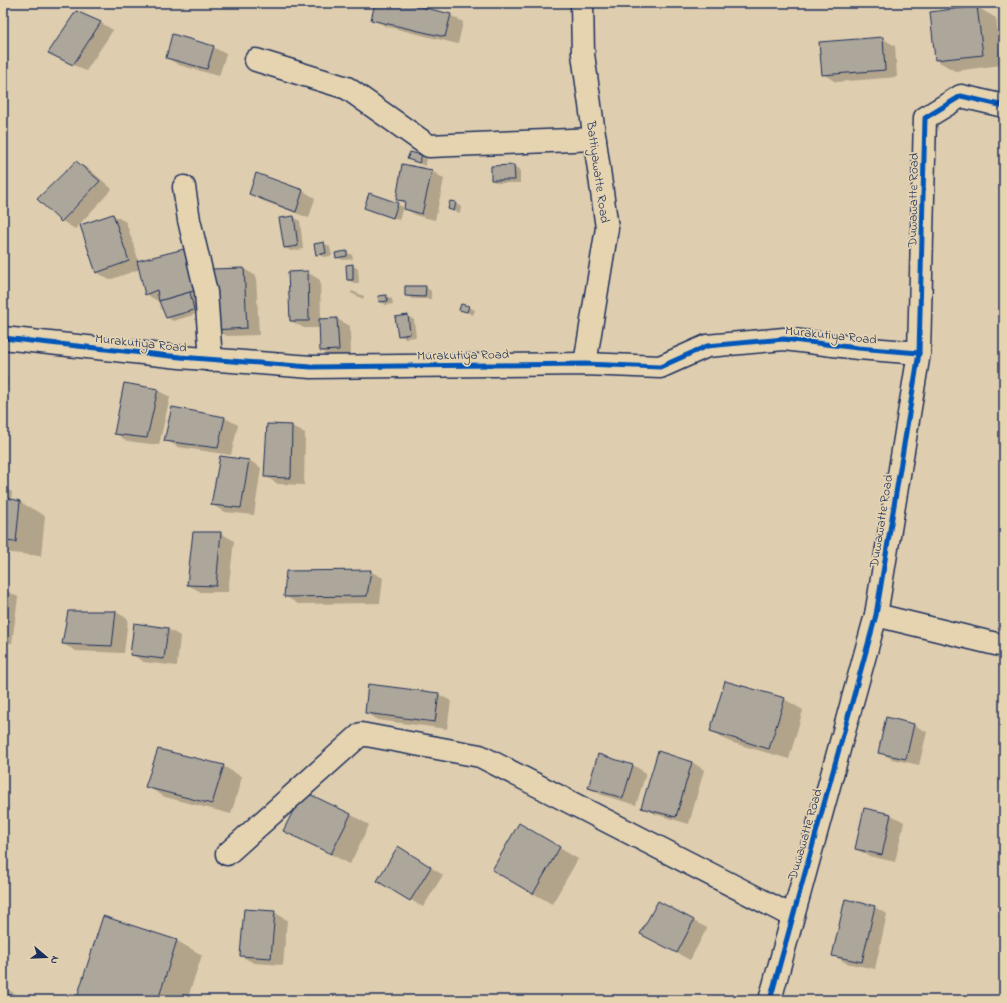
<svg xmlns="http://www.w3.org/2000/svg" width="1007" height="1003" font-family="'Indie Flower',sans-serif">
<rect width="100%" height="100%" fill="#decdae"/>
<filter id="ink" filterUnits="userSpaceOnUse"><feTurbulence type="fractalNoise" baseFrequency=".025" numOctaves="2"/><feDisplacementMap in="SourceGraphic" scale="8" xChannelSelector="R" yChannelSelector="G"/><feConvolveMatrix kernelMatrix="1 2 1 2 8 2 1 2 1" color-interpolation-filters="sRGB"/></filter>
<g filter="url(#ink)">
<g fill="#0003">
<path d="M51 3H67L57 7Z"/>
<path d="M376 3H400L450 15 463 22 458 44 385 26 372 19Z"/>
<path d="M977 7 996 18 1001 65 955 71 936 60Z"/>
<path d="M76 13 101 23 113 30 86 71 49 53Z"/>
<path d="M882 38 895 46 897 77 836 82 823 74Z"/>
<path d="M213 47 226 54 219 76 179 65 167 58Z"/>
<path d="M421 156 427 159 425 166 408 159Z"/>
<path d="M76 162 89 169 112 189 75 229 62 221 38 199Z"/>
<path d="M514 166 520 170V183H498L492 180Z"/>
<path d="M432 171 444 179 435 220 418 216 405 209 406 202 404 203 397 199Z"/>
<path d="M257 175 303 191 315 198 309 218 263 201 251 194Z"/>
<path d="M455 203 461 207 460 213 449 209Z"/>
<path d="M397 204 403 207 399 220 371 211 365 208Z"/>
<path d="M113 215 126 222 139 262 191 248 211 259 214 270 244 269 256 276 259 335 227 336 214 329 200 313 173 321 167 317 161 303 146 294 140 269 109 280 97 272Z"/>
<path d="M294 217 300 221 303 249 291 251 285 248Z"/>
<path d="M324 243 330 247 332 256 323 257 317 254Z"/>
<path d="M346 252 352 255 353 259 343 260 337 257Z"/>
<path d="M352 265 358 269 359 283H354L348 280Z"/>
<path d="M307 272 320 280 321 319H337L350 326 351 357 334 358 321 351 320 328H304L291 321Z"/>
<path d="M425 287 431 291V299H412L406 295Z"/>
<path d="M352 291 364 296 363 299 351 293Z"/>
<path d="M386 296 392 299 393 304 386 305 380 301Z"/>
<path d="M469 307 475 310 473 315 460 309Z"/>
<path d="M408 316 414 320 416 337 405 338 398 335Z"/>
<path d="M3 375 8 378 3 421Z"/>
<path d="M157 390 170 397 159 445 127 441 115 433Z"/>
<path d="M172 408 225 418 238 425 231 455 178 447 166 440Z"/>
<path d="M268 425 292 426 305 433 304 485 278 484 265 476Z"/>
<path d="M249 460 261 468 254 515 225 512 212 505Z"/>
<path d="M3 487 12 492 11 500 20 502 45 516 41 556 3 552Z"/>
<path d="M194 533H221L234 541 228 592H201L188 585Z"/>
<path d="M370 571 383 578 380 603 298 604 285 596Z"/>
<path d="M3 589 18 597 12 643H3Z"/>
<path d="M116 612 128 619 124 653 76 651 63 644Z"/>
<path d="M168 629 180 636 177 666 144 662 131 654Z"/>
<path d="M438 694 451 701 447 729 378 720 366 713Z"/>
<path d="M784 699 803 710 789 759 730 742 711 731Z"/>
<path d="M914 725 927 732 919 765 892 759 879 752Z"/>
<path d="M599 755 633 765 646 773 636 805 602 795 589 788Z"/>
<path d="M692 762 704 770 689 824 655 814 643 807Z"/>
<path d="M223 766 242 777 231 814 165 797 146 786Z"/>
<path d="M865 809 891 815 904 822 895 862 869 856 856 849Z"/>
<path d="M350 814 369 825 350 864 285 831Z"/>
<path d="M519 824 578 859 552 904 493 870Z"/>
<path d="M411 855 443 875 423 907 411 900Z"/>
<path d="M658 902 707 928 690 960 654 941Z"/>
<path d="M874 907 887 914 875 969 846 963 833 955Z"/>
<path d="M274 912 287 920 283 965 254 963 241 956Z"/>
<path d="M104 917 177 941 202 955 187 1000H77Z"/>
<path d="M3 987 23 998 22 1000H3Z"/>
</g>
<g fill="#ada69a" stroke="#1b2f5e">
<path d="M375 3H404L451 14 445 37 371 20Z"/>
<path d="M977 6 983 55 935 60 930 12Z"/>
<path d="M76 11 101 22 73 65 48 53Z"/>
<path d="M172 34 214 46 207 69 166 58Z"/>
<path d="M883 37 885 70 822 75 819 42Z"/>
<path d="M410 152 422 155 419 163 407 159Z"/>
<path d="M76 161 100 181 61 222 37 199Z"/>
<path d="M402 164 432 170 422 214 404 209 405 201 396 200Z"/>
<path d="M514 165 515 180H491V166Z"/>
<path d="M256 173 303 190 296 212 249 194Z"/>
<path d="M369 193 398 203 393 218 364 208Z"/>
<path d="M450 201 456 202 454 211 448 209Z"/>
<path d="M113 214 129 261 96 273 80 225Z"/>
<path d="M294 216 298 246 284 248 279 218Z"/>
<path d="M324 242 326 253 316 255 314 244Z"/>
<path d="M192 247 204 288 159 301 157 290 145 295 137 261Z"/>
<path d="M347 251V256L336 258 335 253Z"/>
<path d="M353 264V280H347L346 265Z"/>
<path d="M244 268 247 328 213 330 210 269Z"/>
<path d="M308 271 309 321H290L288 272Z"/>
<path d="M405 286H426L425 297 405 296Z"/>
<path d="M190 292 194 310 166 318 159 301Z"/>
<path d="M386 295 388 301 379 302 378 296Z"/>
<path d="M461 304 469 306 467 312 459 310Z"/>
<path d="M408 315 410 334 398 336 395 317Z"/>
<path d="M337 318 339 350 320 351 319 319Z"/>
<path d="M124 383 158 389 147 438 114 434Z"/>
<path d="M172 407 225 417 218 448 164 441Z"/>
<path d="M267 424 292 425 291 478 264 477Z"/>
<path d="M220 456 249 460 241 508 211 505Z"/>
<path d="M3 497 20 501 16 542 3 541Z"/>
<path d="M193 532H221L216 586 187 585Z"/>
<path d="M371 570 367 596 284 597 286 571Z"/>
<path d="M68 611H116L112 646 62 644Z"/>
<path d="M134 623 168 628 164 659 130 655Z"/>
<path d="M725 681 785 698 769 749 710 731Z"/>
<path d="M368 684 439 693 435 722 365 713Z"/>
<path d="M886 717 914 724 906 759 878 753Z"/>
<path d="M158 749 224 765 212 804 145 787Z"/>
<path d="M658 751 692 762 676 817 641 808Z"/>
<path d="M598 754 633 765 623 798 588 788Z"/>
<path d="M303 791 351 814 331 854 283 831Z"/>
<path d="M864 808 891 814 882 855 855 849Z"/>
<path d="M519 823 560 847 533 894 492 870Z"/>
<path d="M398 846 431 867 410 901 377 881Z"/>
<path d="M845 899 875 906 862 962 832 956Z"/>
<path d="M658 901 694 920 677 953 640 934Z"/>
<path d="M244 909 275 911 271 958 240 956Z"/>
<path d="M103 916 177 940 158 1000H76Z"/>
</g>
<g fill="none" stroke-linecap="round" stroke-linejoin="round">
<defs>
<g id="minor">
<path d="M582 3 583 54 607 228 585 364"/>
<path d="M256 60 347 88 429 146 595 139"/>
<path d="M184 187 189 220 206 292 211 360"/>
<path d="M3 338 180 357 311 367 585 364 660 367 707 346 784 339 858 348 919 353"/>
<path d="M876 615 1004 646"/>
<path d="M227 854 361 734 480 756 792 916"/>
<path d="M770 1000 876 615 919 353 925 118 961 96 1004 106"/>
</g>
</defs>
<use href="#minor" stroke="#1b2f5e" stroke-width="25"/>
<use href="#minor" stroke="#e6d4b1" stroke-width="22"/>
<defs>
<g id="cycleway">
<path d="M3 338 180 357 311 367 585 364 660 367 707 346 784 339 858 348 919 353"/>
<path d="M770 1000 876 615 919 353 925 118 961 96 1004 106"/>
</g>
</defs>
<use href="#cycleway" stroke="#e6d4b1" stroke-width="8"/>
<use href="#cycleway" stroke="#0057b8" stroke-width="5"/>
</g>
</g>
<g text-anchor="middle" stroke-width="3.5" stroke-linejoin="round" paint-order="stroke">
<g font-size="13" fill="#1b2f5e" stroke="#e6d4b1">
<text transform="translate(599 172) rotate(82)" y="5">Battiyawatte Road</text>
<text transform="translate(912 200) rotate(-89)" y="5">Duwawatte Road</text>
<text transform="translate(831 334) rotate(6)" y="5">Murakutiya Road</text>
<text transform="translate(141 342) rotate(6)" y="5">Murakutiya Road</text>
<text transform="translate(463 354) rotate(-1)" y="5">Murakutiya Road</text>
<text transform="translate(880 521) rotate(-81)" y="5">Duwawatte Road</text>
<text transform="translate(804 834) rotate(-74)" y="5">Duwawatte Road</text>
</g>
</g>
<rect width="1007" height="1003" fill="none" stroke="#e6d4b1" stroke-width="16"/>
<rect x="8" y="8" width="991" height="987" fill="none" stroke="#1b2f5e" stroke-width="1.5" filter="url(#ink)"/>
<g transform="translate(46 957) rotate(109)" stroke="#e6d4b1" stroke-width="3" paint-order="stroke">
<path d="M0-3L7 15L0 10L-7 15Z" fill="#1b2f5e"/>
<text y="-6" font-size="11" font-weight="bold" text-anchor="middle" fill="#1b2f5e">N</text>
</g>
</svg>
